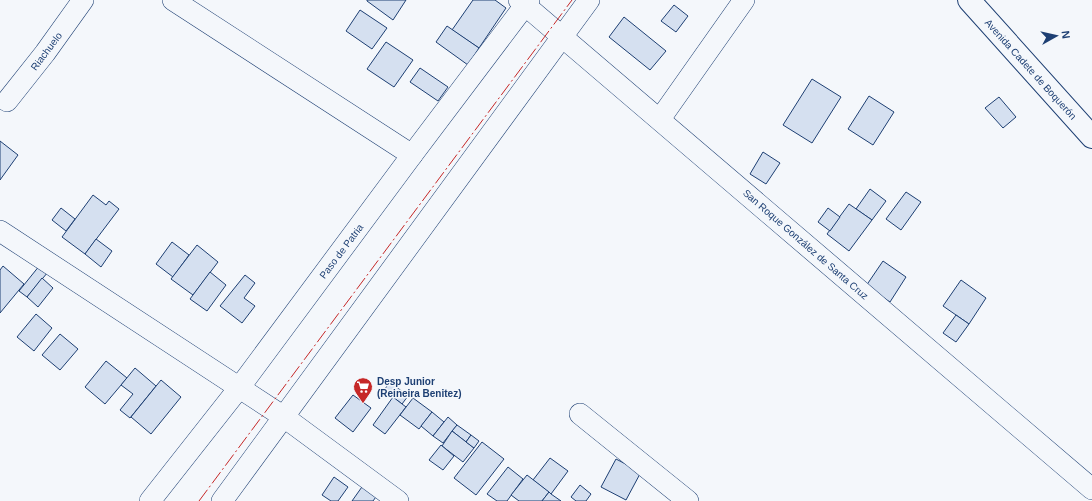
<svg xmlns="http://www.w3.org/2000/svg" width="1092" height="501" font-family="Arial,sans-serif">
<rect width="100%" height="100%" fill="#f4f7fb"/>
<g fill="#d5e0f0" stroke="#1d3f73">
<path d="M367 0H406L393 20 367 1Z"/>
<path d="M473 0H495L506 8 479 48 452 30Z"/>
<path d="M674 5 688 16 676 32 661 21Z"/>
<path d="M360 10 387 28 372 49 346 31Z"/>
<path d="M624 17 666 51 650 70 609 37Z"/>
<path d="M447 26 479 48 468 65 436 42Z"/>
<path d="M386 42 413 60 394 87 367 69Z"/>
<path d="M420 68 448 87 438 101 410 82Z"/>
<path d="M812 79 841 97 812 143 783 125Z"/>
<path d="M869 96 894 112 873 145 848 129Z"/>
<path d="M999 97 1016 117 1003 128 985 108Z"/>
<path d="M0 141 18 155 0 180Z"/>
<path d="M763 152 780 163 766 184 750 174Z"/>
<path d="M870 189 886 201 872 220 856 209Z"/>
<path d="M906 192 921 202 901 230 886 219Z"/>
<path d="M93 195 106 205 109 201 119 209 85 254 62 237Z"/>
<path d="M849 204 872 220 849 251 827 234Z"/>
<path d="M61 208 75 219 66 231 52 220Z"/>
<path d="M828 208 840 217 830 231 818 222Z"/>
<path d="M96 239 112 251 101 267 85 254Z"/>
<path d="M172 242 189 255 173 277 156 264Z"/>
<path d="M197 245 218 262 193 295 171 279Z"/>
<path d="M883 261 906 277 890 302 866 286Z"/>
<path d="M40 265 48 272 27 297 19 291Z"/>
<path d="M3 266 24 284 0 313V270Z"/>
<path d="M210 272 226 285 207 311 190 299Z"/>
<path d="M245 275 255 283 244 298 255 306 242 323 220 306Z"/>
<path d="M42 278 53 288 38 307 27 297Z"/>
<path d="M961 280 986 298 969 324 943 306Z"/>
<path d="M36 314 52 328 34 351 17 337Z"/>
<path d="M956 315 969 324 956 342 943 333Z"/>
<path d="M60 334 78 349 60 370 42 355Z"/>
<path d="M106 361 127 378 105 404 85 387Z"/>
<path d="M135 368 156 386 130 418 120 410 133 394 121 385Z"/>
<path d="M161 380 181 397 151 434 131 417Z"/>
<path d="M390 382 408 396 402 404 384 390Z"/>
<path d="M353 395 371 408 353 432 335 418Z"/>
<path d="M393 397 406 407 385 434 373 425Z"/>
<path d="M413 398 432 412 419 429 400 415Z"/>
<path d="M432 412 444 422 433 436 421 426Z"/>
<path d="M448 417 457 425 443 443 433 436Z"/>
<path d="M457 425 471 435 466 442 452 431Z"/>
<path d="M452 431 474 448 463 462 442 446Z"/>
<path d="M471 435 479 441 474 448 466 442Z"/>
<path d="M482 442 504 459 476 495 454 478Z"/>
<path d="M441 445 454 456 443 470 429 460Z"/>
<path d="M550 458 568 471 551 494 533 480Z"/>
<path d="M616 459 641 472 626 500 601 487Z"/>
<path d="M508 467 523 479 507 501H497L487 494Z"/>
<path d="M527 475 549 492 542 501H519L511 495Z"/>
<path d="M334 477 348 487 338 501H331L322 495Z"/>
<path d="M364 484 378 494 373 501H352Z"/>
<path d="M580 485 591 494 586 501H576L571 497Z"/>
<path d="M549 492 551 494 561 501H542Z"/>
</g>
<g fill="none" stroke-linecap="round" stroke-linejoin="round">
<defs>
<g id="minor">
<path d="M173 0 412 155"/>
<path d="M519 0 1092 489"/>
<path d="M7 101 45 53 83 0"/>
<path d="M660 119 744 0"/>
<path d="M0 231 284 417 398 501"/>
<path d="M580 414 688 501"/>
<path d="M150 501 239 388 412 155 529 0"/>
<path d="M222 501 589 0"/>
</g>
<path id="secondary" d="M969 0 1092 137"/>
</defs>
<use href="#minor" stroke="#1d3f73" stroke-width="22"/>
<use href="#secondary" stroke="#1d3f73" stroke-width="24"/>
<use href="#minor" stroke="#f4f7fb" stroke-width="21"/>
<use href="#secondary" stroke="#f4f7fb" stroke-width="22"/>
<path stroke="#c62828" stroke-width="1" stroke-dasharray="14 3 2 3" stroke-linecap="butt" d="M199 501 572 0"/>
</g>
<defs>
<symbol id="supermarket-pin" viewBox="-11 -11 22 30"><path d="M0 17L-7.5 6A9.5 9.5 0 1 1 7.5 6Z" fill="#c62828" stroke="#f4f7fb"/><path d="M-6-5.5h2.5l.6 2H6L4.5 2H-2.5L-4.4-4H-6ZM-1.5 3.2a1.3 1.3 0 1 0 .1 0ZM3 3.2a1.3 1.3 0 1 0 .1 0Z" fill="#fff"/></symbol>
</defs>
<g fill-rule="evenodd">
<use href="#supermarket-pin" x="352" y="376" width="22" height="30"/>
</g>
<g text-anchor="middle" stroke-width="3" stroke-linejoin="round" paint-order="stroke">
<g font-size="10" fill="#1d3f73" stroke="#f4f7fb">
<text transform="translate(46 51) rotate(-53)" y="4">Riachuelo</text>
<text transform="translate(1031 69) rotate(48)" y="4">Avenida Cadete de Boquerón</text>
<text transform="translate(806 244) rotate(41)" y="4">San Roque González de Santa Cruz</text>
<text transform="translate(341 251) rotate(-53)" y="4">Paso de Patria</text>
</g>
<g font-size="10" font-weight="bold" fill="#1d3f73" stroke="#f4f7fb" text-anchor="start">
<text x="377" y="385">Desp Junior<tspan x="377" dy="12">(Reineira Benitez)</tspan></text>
</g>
</g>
<g transform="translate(1056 36) rotate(82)" stroke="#f4f7fb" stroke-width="3" paint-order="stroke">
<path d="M0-3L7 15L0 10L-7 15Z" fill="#1d3f73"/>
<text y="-6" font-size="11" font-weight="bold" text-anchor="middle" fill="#1d3f73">N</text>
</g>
</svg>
